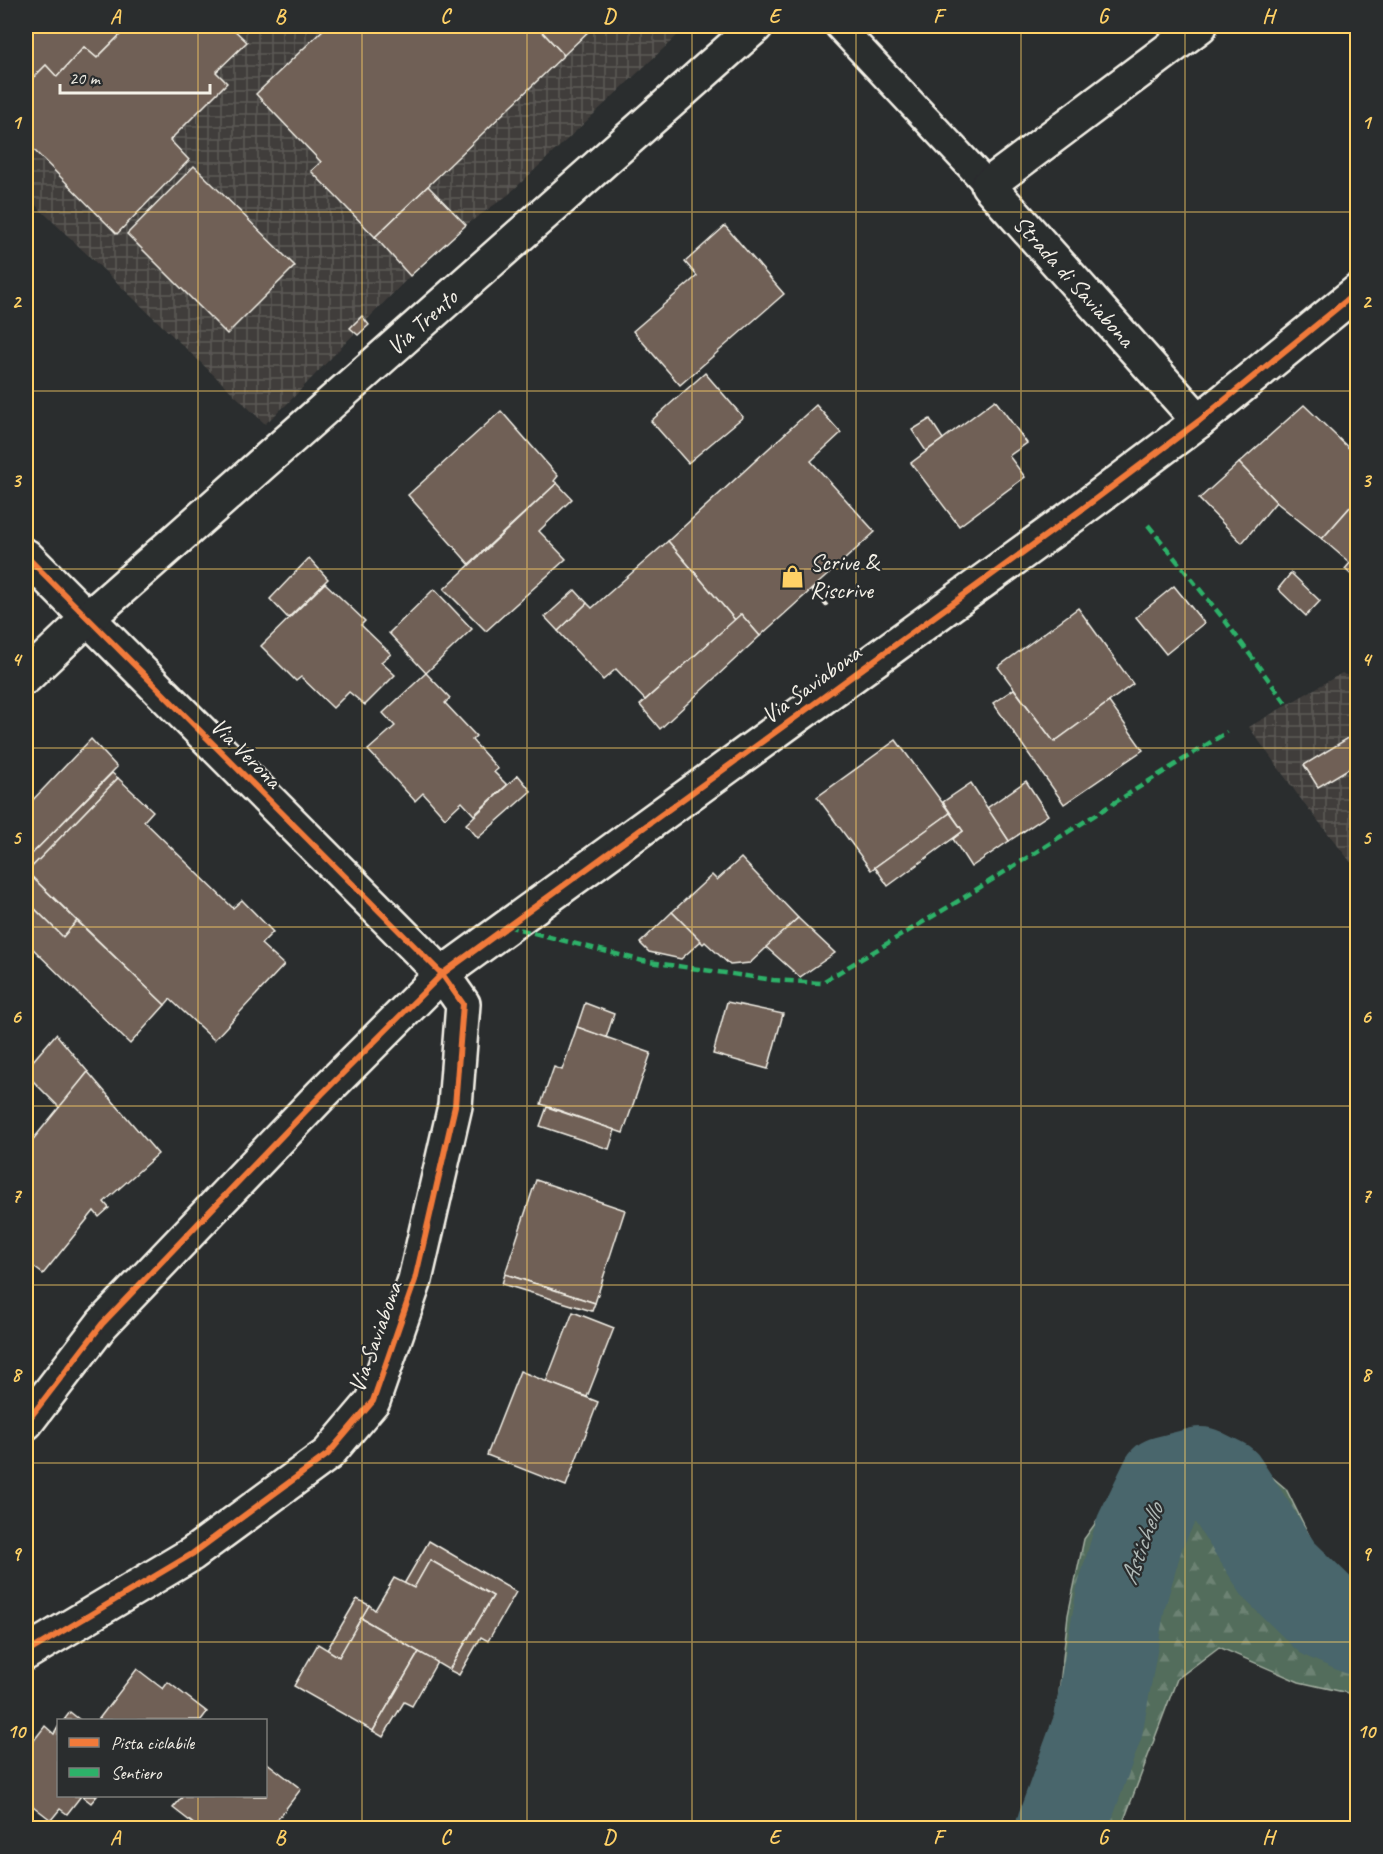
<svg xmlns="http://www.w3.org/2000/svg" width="1383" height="1854" font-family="Caveat,sans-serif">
<defs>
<pattern id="industrial-grid" width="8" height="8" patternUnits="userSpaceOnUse" patternTransform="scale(1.5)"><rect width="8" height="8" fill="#3f3c3a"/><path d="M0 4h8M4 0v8" fill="none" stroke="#5b5956"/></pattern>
<pattern id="forest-firs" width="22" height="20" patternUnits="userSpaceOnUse" patternTransform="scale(1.5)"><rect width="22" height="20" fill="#536d5b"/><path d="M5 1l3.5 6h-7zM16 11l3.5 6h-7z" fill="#6c8273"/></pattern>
</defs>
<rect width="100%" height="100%" fill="#2a2d2e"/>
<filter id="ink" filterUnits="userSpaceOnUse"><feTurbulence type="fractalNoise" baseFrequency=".0167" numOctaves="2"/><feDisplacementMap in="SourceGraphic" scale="12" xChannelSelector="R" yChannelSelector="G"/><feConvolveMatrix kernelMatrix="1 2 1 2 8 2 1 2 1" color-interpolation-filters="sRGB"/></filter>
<g filter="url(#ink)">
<g fill="url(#industrial-grid)">
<path d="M26 26H681L680 33 508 195 466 225 410 276 366 321 369 325 358 335 355 333 286 405 265 424 26 196Z"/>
<path d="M1342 673 1357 680V870L1300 798 1249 727Z"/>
</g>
<path fill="url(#forest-firs)" stroke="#a4afa2" stroke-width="1.5" d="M1237 1447 1286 1489 1312 1541 1347 1593 1357 1596V1695L1299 1682 1219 1647 1177 1679 1121 1828H1036L1048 1788 1068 1615 1084 1539 1134 1470 1190 1452Z"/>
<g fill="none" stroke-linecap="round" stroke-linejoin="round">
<path stroke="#49666c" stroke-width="90" d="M1061 1828 1098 1726 1121 1598 1140 1532 1165 1481 1201 1472 1223 1483 1279 1570 1326 1616 1358 1630"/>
</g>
<g fill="#6f6056" stroke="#f4f1e8" stroke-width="1.5">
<path d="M26 26H113L121 34 97 58 84 47 57 77 46 65 26 85Z"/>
<path d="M113 26H230L247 42 216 72 227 83 170 140 189 160 117 234 26 142V85L46 65 57 77 84 47 97 58 121 34Z"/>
<path d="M327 26H537L564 55 375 237 311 171 321 162 256 94Z"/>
<path d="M537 26H594L564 55Z"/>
<path d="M194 166 295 266 227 334 127 234Z"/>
<path d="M428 186 466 225 410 276 375 237Z"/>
<path d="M725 226 784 294 680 385 633 331 697 276 685 262Z"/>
<path d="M362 316 369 325 358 335 350 328Z"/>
<path d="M705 373 743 417 688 463 651 421Z"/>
<path d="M995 400 1027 443 1009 456 1025 477 959 526 911 463Z"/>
<path d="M816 405 841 433 811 461 875 532 760 636 741 614 735 620 668 541Z"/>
<path d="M1304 405 1358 457V498L1322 539 1276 502 1239 463Z"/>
<path d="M501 411 558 476 554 481 557 483 469 564 408 495Z"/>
<path d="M930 419 943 439 926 451 912 430Z"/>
<path d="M1239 463 1276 502 1242 543 1199 499Z"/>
<path d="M557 483 572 499 539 531 566 559 486 631 444 589Z"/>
<path d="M1358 498V581L1345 569 1350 563 1322 539Z"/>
<path d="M668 541 735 620 645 700 616 669 603 680 558 631 587 603 592 608Z"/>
<path d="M309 558 328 579 288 618 270 599Z"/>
<path d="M1291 573 1320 601 1306 616 1278 589Z"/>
<path d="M325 583 365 621 361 625 391 654 381 662 395 675 365 705 349 692 333 708 301 677 296 681 261 646Z"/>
<path d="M1174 586 1204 623 1166 654 1136 617Z"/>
<path d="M434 589 472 629 426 673 389 633Z"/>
<path d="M575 590 587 603 558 631 545 617Z"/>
<path d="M1078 608 1133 684 1054 742 998 667Z"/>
<path d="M741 614 760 636 660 729 640 705Z"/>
<path d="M426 673 450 698 445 703 476 736 472 740 498 769 494 772 507 785 474 815 462 802 445 818 423 793 415 801 368 750 395 726 383 713Z"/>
<path d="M1014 689 1054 742 1109 702 1143 750 1064 804 993 703Z"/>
<path d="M1358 732V763L1318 787 1304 765Z"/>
<path d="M91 739 117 767 26 860V807Z"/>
<path d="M896 740 950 813 871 870 817 797Z"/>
<path d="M112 773 118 778 27 872 77 921 63 937 26 900V860Z"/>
<path d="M518 775 531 791 478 838 466 824Z"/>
<path d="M118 778 153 811 144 821 233 908 242 900 273 932 261 944 284 965 214 1040 170 999 165 1005 27 872Z"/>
<path d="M1026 781 1048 815 1009 841 987 808Z"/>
<path d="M971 783 1009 841 971 867 953 839 963 831 943 802Z"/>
<path d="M950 813 963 831 888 886 875 867Z"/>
<path d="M741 858 798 918 750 963 730 965 705 942 703 944 672 912 712 875 717 880Z"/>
<path d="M26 900 63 937 77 921 165 1005 130 1044 26 942Z"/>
<path d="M672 912 701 941 681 959 649 952 640 943Z"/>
<path d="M798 918 835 953 800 977 766 947Z"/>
<path d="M727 1002 783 1014 768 1069 713 1054Z"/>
<path d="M585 1003 614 1014 606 1038 577 1027Z"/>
<path d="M577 1027 651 1053 623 1133 541 1104 554 1067 562 1070Z"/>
<path d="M56 1034 88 1072 60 1108 26 1074V1069Z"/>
<path d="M88 1072 158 1154 104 1202 109 1208 99 1217 94 1211 43 1274 26 1261V1148Z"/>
<path d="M547 1107 615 1130 609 1149 540 1126Z"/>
<path d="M536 1180 625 1210 595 1303 505 1274Z"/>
<path d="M505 1274 595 1303 592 1311 502 1284Z"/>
<path d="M573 1312 614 1328 587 1397 546 1382Z"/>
<path d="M520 1371 598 1402 566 1486 487 1455Z"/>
<path d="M429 1541 516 1592 488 1641 481 1637 459 1675 449 1670 493 1596 430 1560 414 1588 404 1584Z"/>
<path d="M430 1560 493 1596 449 1670 361 1618 369 1605 375 1610 394 1578 414 1588Z"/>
<path d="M357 1599 369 1605 339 1657 327 1650Z"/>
<path d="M361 1618 419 1652 373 1731 294 1686 318 1644 339 1657Z"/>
<path d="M419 1652 437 1662 412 1706 404 1702 383 1737 373 1731Z"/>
<path d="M137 1669 163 1689 168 1682 207 1712 201 1720H98Z"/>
<path d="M70 1712 80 1720H64Z"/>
<path d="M45 1726 54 1734 58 1727V1796H81L67 1814 60 1809 51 1820 29 1803 26 1807V1746L28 1748Z"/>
<path d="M266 1762 301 1789 271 1828H215L212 1827 211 1828H199L173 1808 183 1796H266Z"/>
<path d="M82 1796H97L91 1803Z"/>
</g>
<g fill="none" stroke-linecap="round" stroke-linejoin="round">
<defs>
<path id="service" d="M839 26 988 185"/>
<g id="minor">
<path d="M1199 421 988 185 1200 26"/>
<path d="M26 556 442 974 463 1004 455 1106 415 1280 373 1401 328 1454 192 1554 26 1653"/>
<path d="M26 677 87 619 756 26"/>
</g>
<path id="tertiary" d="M26 1423 102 1324 322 1094 442 974 1081 510 1199 421 1358 291"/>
</defs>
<use href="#service" stroke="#f4f1e8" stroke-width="32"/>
<use href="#minor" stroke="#f4f1e8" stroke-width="38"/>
<use href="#tertiary" stroke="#f4f1e8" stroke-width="38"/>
<path stroke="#f4f1e8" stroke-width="4" stroke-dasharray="4.5 4.5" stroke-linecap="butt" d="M812 589 827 606"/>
<use href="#service" stroke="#2a2d2e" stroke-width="27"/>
<use href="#minor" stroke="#2a2d2e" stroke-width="33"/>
<use href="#tertiary" stroke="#2a2d2e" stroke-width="33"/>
<g stroke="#2db169" stroke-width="4.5" stroke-dasharray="9 4.5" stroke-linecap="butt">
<path d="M1148 525 1226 622 1287 705"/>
<path d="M507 926 643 961 773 980 821 983 955 903 1227 732"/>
</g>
<defs>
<g id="cycleway">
<path d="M26 556 442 974 463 1004 455 1106 415 1280 373 1401 328 1454 192 1554 26 1653"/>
<path d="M26 1423 102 1324 322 1094 442 974 1081 510 1199 421 1358 291"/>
</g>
</defs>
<use href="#cycleway" stroke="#2a2d2e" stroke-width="10"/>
<use href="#cycleway" stroke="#f17a3a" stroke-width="6"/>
</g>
</g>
<path fill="none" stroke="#ffd166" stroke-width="1.5" stroke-opacity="0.55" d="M198 26V1720M362 26V1828M527 26V1828M692 26V1828M856 26V1828M1021 26V1828M1185 26V1828M26 212H1358M26 391H1358M26 569H1358M26 748H1358M26 927H1358M26 1106H1358M26 1285H1358M26 1463H1358M26 1642H1358M198 1796V1828"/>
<defs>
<symbol id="shop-bare" viewBox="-9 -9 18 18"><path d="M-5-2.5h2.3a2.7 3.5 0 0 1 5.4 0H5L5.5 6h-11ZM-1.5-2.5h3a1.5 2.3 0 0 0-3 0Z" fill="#ffd166" stroke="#2a2d2e" stroke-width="2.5" paint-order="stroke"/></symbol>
</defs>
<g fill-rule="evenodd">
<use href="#shop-bare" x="776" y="560" width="33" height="33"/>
</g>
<g text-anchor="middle" stroke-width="4.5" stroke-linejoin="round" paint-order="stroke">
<g font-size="24" fill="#f4f1e8" stroke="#2a2d2e">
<text transform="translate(1074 281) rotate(48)" y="8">Strada di Saviabona</text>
<text transform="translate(422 322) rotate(-42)" y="8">Via Trento</text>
<text transform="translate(811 684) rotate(-36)" y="8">Via Saviabona</text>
<text transform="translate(246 753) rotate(45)" y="8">Via Verona</text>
<text transform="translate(375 1337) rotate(-70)" y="8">Via Saviabona</text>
</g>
<g font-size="24" fill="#f4f1e8" stroke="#2a2d2e" text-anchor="start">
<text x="810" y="570">Scrive &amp;<tspan x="810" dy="28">Riscrive</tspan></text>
</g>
<g font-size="26" font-style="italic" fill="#b0b9b6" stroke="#2a2d2e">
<text transform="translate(1141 1544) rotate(-70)" y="9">Astichello</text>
</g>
</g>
<rect width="1383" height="1854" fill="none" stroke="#2a2d2e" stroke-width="66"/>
<rect x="57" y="1719" width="210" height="78" fill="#2a2d2e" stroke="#7b7b78" stroke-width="1.5"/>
<rect x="69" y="1738" width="30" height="9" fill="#f17a3a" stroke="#7b7b78" stroke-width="1.5"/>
<text x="111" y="1749" font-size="18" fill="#f4f1e8">Pista ciclabile</text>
<rect x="69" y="1768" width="30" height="9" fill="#2db169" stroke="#7b7b78" stroke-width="1.5"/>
<text x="111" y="1779" font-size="18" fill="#f4f1e8">Sentiero</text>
<path d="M60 84v9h150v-9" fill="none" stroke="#f4f1e8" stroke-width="3"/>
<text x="69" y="84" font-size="18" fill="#f4f1e8" stroke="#2a2d2e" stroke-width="4.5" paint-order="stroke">20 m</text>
<rect x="33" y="33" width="1317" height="1788" fill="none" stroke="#ffd166" stroke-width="2"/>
<g font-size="20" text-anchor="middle" font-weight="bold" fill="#ffd166">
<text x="115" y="23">A</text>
<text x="280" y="23">B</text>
<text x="445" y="23">C</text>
<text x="609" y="23">D</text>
<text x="774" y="23">E</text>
<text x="938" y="23">F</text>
<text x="1103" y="23">G</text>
<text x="1268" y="23">H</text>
<text x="16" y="129">1</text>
<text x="1366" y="129">1</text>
<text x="16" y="308">2</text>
<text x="1366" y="308">2</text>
<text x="16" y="487">3</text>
<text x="1366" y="487">3</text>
<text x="16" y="666">4</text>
<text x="1366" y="666">4</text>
<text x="16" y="844">5</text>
<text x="1366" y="844">5</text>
<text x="16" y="1023">6</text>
<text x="1366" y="1023">6</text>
<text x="16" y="1202">7</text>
<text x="1366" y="1202">7</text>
<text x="16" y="1381">8</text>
<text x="1366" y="1381">8</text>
<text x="16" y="1560">9</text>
<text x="1366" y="1560">9</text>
<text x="16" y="1738">10</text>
<text x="1366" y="1738">10</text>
<text x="115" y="1844">A</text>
<text x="280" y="1844">B</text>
<text x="445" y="1844">C</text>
<text x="609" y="1844">D</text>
<text x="774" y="1844">E</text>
<text x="938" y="1844">F</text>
<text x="1103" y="1844">G</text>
<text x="1268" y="1844">H</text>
</g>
</svg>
